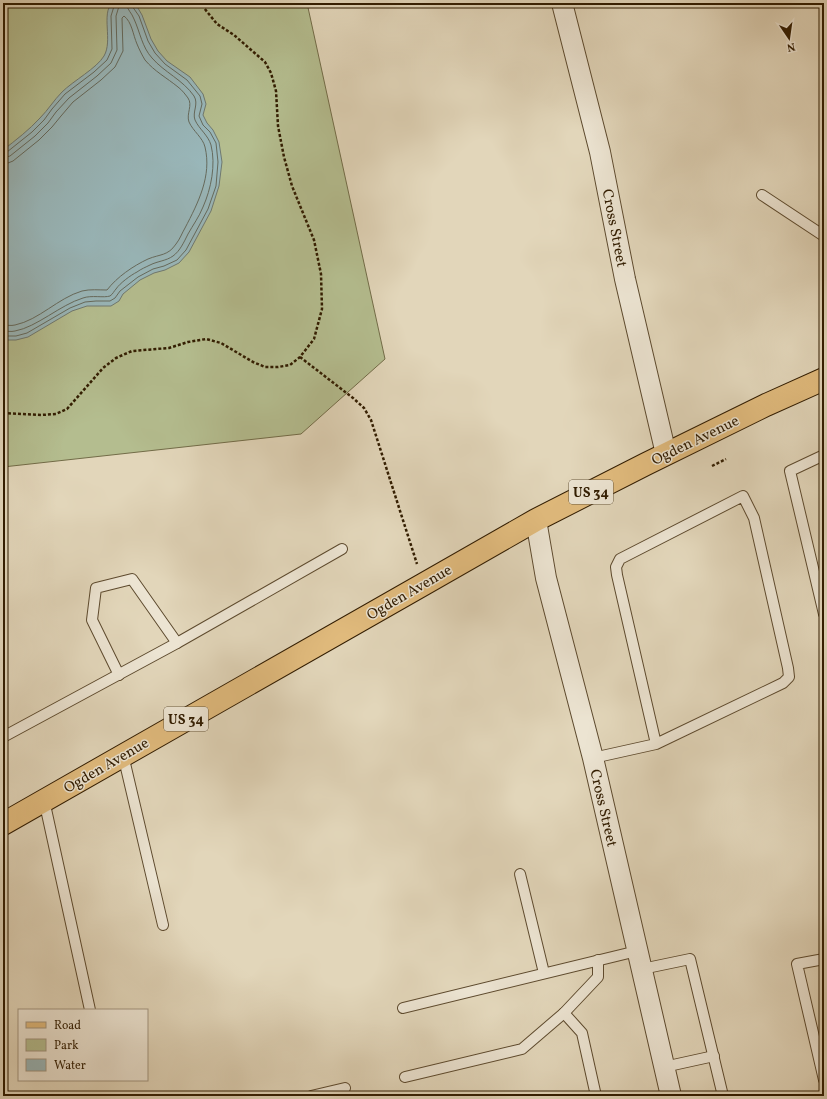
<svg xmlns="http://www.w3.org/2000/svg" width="827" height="1099" font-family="Vollkorn,serif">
<rect width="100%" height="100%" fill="#e2d6ba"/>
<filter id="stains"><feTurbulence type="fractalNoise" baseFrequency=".005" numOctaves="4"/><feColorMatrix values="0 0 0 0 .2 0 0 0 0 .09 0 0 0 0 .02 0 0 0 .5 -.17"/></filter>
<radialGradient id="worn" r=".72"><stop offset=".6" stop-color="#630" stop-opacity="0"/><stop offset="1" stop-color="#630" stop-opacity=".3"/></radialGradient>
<path fill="#b4bd8f" stroke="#726c48" d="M3 3H307L385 359 301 434 3 467Z"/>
<path fill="#99b7ba" stroke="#6f7970" d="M112 3H135L142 15 151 39 158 51 167 61 190 77 203 94 206 104 203 115 207 123 213 130 219 142 222 162 219 186 211 211 189 252 179 263 165 270 154 273 140 280 123 294 119 301 111 306H87L72 311 28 337 16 340H3V150C16 140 29 130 40 118 48 110 54 100 62 92 73 81 97 68 104 56 113 41 101 14 112 3Z"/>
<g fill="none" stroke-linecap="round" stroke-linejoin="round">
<g stroke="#656a5d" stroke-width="1">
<path d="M3 153 7 152 32 132 44 120 52 109 65 94 94 72 107 60 112 49 111 16 115 3"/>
<path d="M3 158 10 156 35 136 48 123 56 112 69 98 97 76 111 63 117 50 116 16 120 3"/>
<path d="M3 164 8 163 13 161 39 140 52 127 61 116 73 102 101 80 115 67 123 51 122 18 124 16C132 22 133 35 137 44 139 49 142 55 145 60 154 71 167 78 178 87 182 90 185 94 188 98 193 105 186 114 189 122 193 131 203 138 205 147 212 176 198 203 185 228 182 233 180 239 176 244 168 256 160 254 148 259 133 266 117 277 107 290 99 290 90 289 82 291 58 298 39 320 15 325 11 326 7 325 3 325"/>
<path d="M3 331C7 331 11 332 15 331 37 327 60 305 83 298 91 295 104 298 110 296 113 294 114 291 116 289 120 283 131 275 137 272 141 269 146 267 150 265 158 261 166 261 173 256 180 251 184 242 188 234 193 225 199 217 203 207 211 189 216 165 211 145 208 135 199 129 195 120 192 112 199 104 194 96 183 80 164 72 152 58 142 47 140 32 134 19 132 13 127 10 126 3"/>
<path d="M3 336H16L27 333 70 308 85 302 96 301H110L115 298 120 291 138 277 153 269 164 266 177 260 186 250 208 209 216 186 218 162 216 143 210 132 203 125 199 116 202 104 200 96 187 80 165 64 155 53 148 41 139 16 132 6V3"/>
</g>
<defs>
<g id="service">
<path d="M762 195 824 236"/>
<path d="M824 455 790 471 824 614"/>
<path d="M119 675 92 620 96 588 132 579 177 643"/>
<path d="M3 737 177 643 342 549"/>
<path d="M123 755 163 925"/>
<path d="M593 758 656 744 783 683 789 677 788 668 754 518 743 496 620 559 616 567 617 575 656 744"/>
<path d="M44 800 90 1010"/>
<path d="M520 874 544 973"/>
<path d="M824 959 797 964 824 1080"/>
<path d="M642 969 690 959 723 1096"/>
<path d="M403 1008 637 951"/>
<path d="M564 1013 582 1033 596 1096"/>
<path d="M664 1067 714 1056"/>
<path d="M405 1077 522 1049 564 1013 598 977V960"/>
<path d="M311 1096 345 1088"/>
</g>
<g id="minor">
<path d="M562 3 600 152 625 279 666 454"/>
<path d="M536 520 546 578 593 758 671 1096"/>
</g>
<path id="primary" d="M3 824 424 584 536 520 646 464 766 405 824 379"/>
</defs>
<use href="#service" stroke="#5d4a2e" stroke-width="12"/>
<use href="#minor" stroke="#5d4a2e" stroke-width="22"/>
<use href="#primary" stroke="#311c00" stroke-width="24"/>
<g stroke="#311c00" stroke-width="2.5" stroke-dasharray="3 2" stroke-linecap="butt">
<path d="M300 357 353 398 364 408 371 420 417 564"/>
<path d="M3 413 41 415 56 414 67 409 103 368 116 358 132 351 169 348 188 342 206 339 221 343 253 362 265 367H278L290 365 300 357 314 339 322 309 321 274 314 240 292 186 284 157 278 126 276 91 271 73 265 62 234 35 217 24 204 8 202 3"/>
<path d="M712 466 726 459"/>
</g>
<use href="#service" stroke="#ece4d2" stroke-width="10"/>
<use href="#minor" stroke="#ece4d2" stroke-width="20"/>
<use href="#primary" stroke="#e1bb7d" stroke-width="22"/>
</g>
<g text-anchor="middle" stroke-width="3" stroke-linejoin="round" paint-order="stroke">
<g fill="#ece4d2" stroke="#69583f" stroke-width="1">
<rect x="569" y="480" width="44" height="24" rx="3"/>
<rect x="164" y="707" width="44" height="24" rx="3"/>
</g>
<g font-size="14" font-weight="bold" fill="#311c00">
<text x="591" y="497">US 34</text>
<text x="186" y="724">US 34</text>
</g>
<g font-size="15" fill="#311c00" stroke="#ece4d2">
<text transform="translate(615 228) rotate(79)" y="5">Cross Street</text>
<text transform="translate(695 440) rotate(-26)" y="5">Ogden Avenue</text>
<text transform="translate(409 592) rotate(-30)" y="5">Ogden Avenue</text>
<text transform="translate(106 765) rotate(-30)" y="5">Ogden Avenue</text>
<text transform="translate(604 808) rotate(77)" y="5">Cross Street</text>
</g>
</g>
<rect width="827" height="1099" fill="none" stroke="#e2d6ba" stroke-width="16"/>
<rect x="4" y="4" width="819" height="1091" fill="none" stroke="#311c00" stroke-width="2"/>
<rect x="8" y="8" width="811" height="1083" fill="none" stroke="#311c00"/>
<rect x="18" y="1009" width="130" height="72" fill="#ece4d2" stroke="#a1947e"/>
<rect x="26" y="1022" width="20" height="6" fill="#e1bb7d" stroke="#a1947e"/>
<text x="54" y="1029" font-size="12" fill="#311c00">Road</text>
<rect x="26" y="1039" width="20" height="12" fill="#b4bd8f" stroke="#a1947e"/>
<text x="54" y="1049" font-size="12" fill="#311c00">Park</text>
<rect x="26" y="1059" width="20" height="12" fill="#99b7ba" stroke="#a1947e"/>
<text x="54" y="1069" font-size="12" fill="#311c00">Water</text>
<g transform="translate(789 38) rotate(167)" stroke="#ece4d2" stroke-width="3" paint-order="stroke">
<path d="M0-3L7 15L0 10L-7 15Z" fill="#311c00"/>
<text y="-6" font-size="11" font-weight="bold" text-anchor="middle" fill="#311c00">N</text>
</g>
<rect width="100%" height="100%" filter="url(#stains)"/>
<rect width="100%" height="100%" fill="url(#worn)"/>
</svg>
